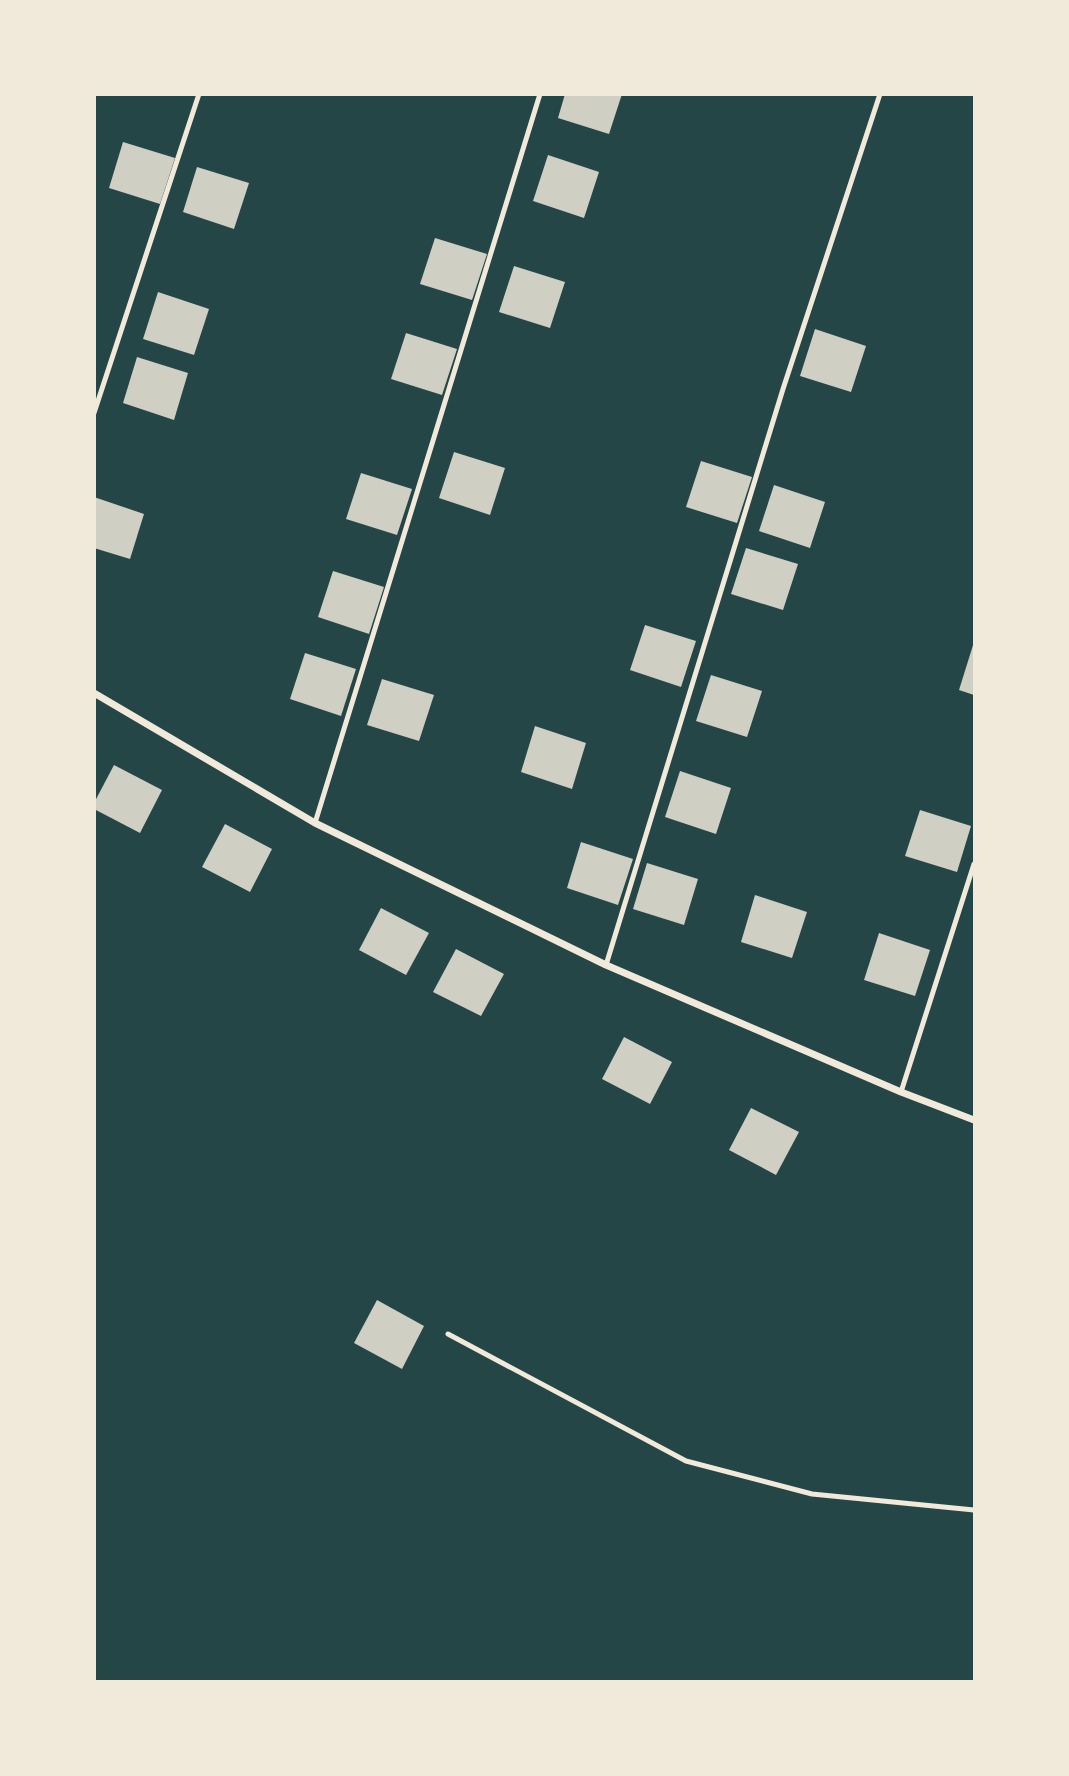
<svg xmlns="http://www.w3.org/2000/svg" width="1069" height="1776" font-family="Roboto,sans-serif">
<rect width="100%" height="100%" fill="#0f3d3e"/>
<rect fill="#244646" x="95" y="95" width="879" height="1586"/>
<g fill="#cfcfc3">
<path d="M565 94H622L609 134 558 118Z"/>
<path d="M123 142 175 158 160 204 109 188Z"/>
<path d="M548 155 599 172 584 218 533 201Z"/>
<path d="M197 167 249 183 234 229 183 212Z"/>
<path d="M435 238 487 254 472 300 420 284Z"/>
<path d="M514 266 565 282 550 328 499 312Z"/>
<path d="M158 292 209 309 194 355 143 339Z"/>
<path d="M815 329 866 346 851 392 800 376Z"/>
<path d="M406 333 457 349 442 395 391 379Z"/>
<path d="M137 357 188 373 174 420 123 403Z"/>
<path d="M454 452 505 468 490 515 439 498Z"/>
<path d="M701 461 752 477 737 523 686 507Z"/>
<path d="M361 473 412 489 397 535 346 519Z"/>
<path d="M774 485 825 502 810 548 759 531Z"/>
<path d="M94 497 144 514 130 559 94 548Z"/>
<path d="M746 548 798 564 783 610 731 594Z"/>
<path d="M333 571 384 587 369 634 318 617Z"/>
<path d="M645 625 696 641 681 687 630 670Z"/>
<path d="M974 642V695L959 690Z"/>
<path d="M305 653 356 669 341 716 290 699Z"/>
<path d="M711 675 762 691 747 737 696 721Z"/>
<path d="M382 679 434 695 419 741 367 725Z"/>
<path d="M535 726 586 743 572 789 521 772Z"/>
<path d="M114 765 162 790 140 833 94 809V803Z"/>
<path d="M680 771 731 788 716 834 665 817Z"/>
<path d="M920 810 971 826 957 872 905 856Z"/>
<path d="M225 824 272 849 250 892 202 867Z"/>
<path d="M581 842 633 859 618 905 567 888Z"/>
<path d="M647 863 698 879 684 925 633 909Z"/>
<path d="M755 895 807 912 792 958 741 942Z"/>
<path d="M381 908 429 933 406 975 359 950Z"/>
<path d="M879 933 930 950 915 996 864 980Z"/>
<path d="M456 949 504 974 481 1016 433 992Z"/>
<path d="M624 1037 672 1062 650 1104 602 1079Z"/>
<path d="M751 1108 799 1132 776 1175 729 1150Z"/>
<path d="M377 1300 424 1326 402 1369 354 1343Z"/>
</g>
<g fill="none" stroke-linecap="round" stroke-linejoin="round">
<g stroke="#f1e9da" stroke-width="5">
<path d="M94 413 199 94"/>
<path d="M315 823 540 94"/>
<path d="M606 965 783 389 880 94"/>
<path d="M901 1092 974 864"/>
<path d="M448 1334 686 1461 812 1494 974 1510"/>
</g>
<path stroke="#f1e9da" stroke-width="7" d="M94 693 315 823 606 965 901 1092 974 1120"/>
</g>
<rect width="1069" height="1776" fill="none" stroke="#f1e9da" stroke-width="192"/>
</svg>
